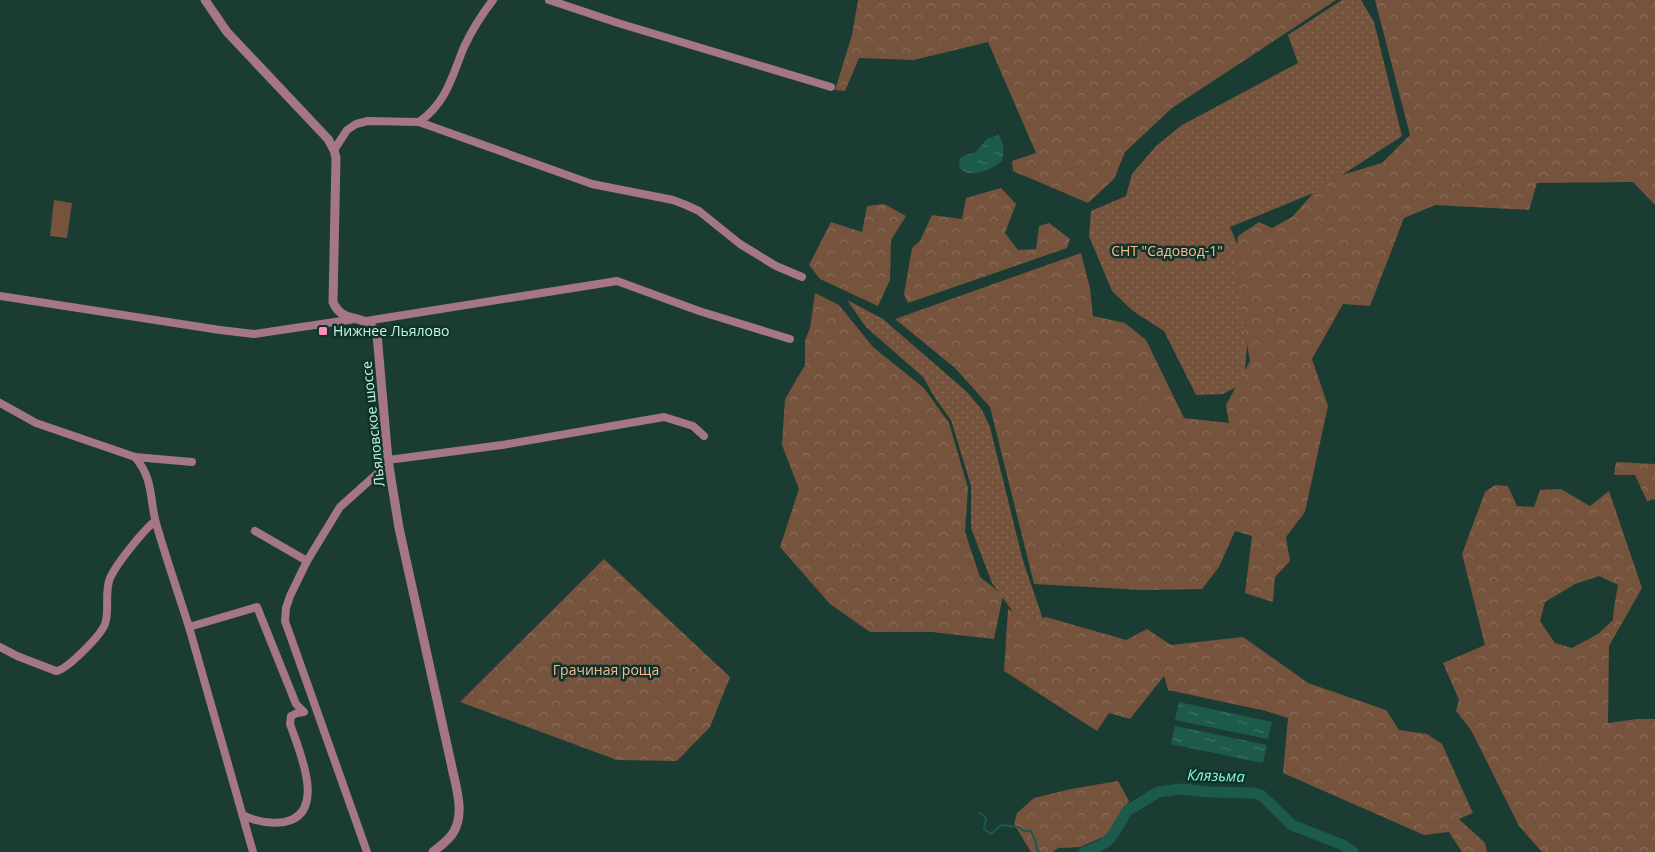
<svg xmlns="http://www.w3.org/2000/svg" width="1655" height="852" font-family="'Open Sans',sans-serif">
<defs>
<pattern id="grass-dots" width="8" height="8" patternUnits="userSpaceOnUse" patternTransform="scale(1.25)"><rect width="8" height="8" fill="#76533d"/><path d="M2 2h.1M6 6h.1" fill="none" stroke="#886c59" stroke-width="1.8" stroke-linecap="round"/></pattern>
<pattern id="forest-crowns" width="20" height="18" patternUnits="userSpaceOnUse" patternTransform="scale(1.25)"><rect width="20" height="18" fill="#76533d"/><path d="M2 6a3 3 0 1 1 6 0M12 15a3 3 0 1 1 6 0" fill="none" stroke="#886c59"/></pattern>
<pattern id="water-ripples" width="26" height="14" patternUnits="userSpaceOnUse" patternTransform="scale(1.25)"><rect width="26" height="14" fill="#1c5b4b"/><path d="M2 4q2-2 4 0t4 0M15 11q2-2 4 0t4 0" fill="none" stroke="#3c7365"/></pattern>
</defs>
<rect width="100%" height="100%" fill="#1a3c33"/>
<g fill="url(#grass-dots)">
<path d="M1342 0H1361L1374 22 1402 136 1316 192 1230 227 1239 249 1247 346 1244 383 1223 394 1196 395 1164 331 1133 311 1112 291 1089 236 1091 211 1126 196 1132 174 1156 146 1182 125 1298 63 1288 35Z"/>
<path d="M847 300 883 319 967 392 982 410 990 427 1023 561 1044 622 1026 630 992 583 971 528V486L951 420 935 398 923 377 866 327Z"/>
</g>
<g fill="url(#forest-crowns)" fill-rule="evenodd">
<path d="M858 0H1336L1172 108 1125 152 1114 179 1088 203 1013 171 1012 161 1036 153 988 42 914 60 859 58 845 91 835 90 852 35Z"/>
<path d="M1375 0H1655V205L1633 182 1537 183 1529 210 1435 205 1404 218 1370 306 1343 304 1312 359 1328 406 1305 512 1286 537 1290 561 1275 577 1273 602 1245 593 1252 536 1235 531 1219 567 1202 589 1142 590 1034 584 990 407 955 368 895 319 1081 253 1090 288 1093 316 1125 323 1146 340 1184 418 1229 423 1226 405 1250 361 1234 271 1238 236 1259 222 1272 228 1292 217 1325 180 1382 163 1410 135Z"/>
<path d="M1001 188 1016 204 1005 233 1018 250 1036 249 1039 226 1049 223 1070 239 1067 248 908 303 904 294 912 248 920 241 932 215 962 219 966 198Z"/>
<path d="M884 204 906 216 891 240 890 280 878 306 820 279 809 265 831 222 862 232 867 206Z"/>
<path d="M815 293 839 305 873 347 924 388 949 423 968 488 965 532 980 577 1003 595 994 639 932 632H870L830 604 780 547 799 489 782 445 785 399 805 365V340L810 328Z"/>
<path d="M1616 462 1655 464V499L1647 501 1635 475H1614Z"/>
<path d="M1495 485 1508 486 1517 506 1534 507 1540 490 1561 489 1590 506 1609 491 1642 588 1609 646 1608 723 1637 719H1655V852H1542L1519 826 1471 730 1456 711 1459 700 1443 663 1485 645 1462 554 1485 492ZM1599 576 1618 585 1614 608 1613 620 1598 634 1572 648 1555 643 1540 621 1545 602 1575 584Z"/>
<path d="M604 559 730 677 710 727 677 761 617 760 460 702Z"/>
<path d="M1008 609 1031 622 1046 617 1126 640 1147 629 1171 645 1243 637 1308 683 1386 710 1399 730 1427 734 1442 744 1473 813 1459 819 1485 843 1487 852H1462L1449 832 1424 835 1283 773 1288 718 1266 711 1168 690 1164 676 1130 719 1109 713 1097 731 1004 671Z"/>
<path d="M1118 781 1129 801 1108 835 1080 847 1058 848 1053 852H1031L1014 824 1017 813 1034 798 1071 789Z"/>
</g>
<path fill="#76533d" d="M54 200 72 203 67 238 50 236Z"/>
<g fill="url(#water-ripples)">
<path d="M998 135C1005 144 1004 150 1002 161 991 170 969 180 959 167L960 158 966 155 976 152 987 139Z"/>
<path d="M1179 702 1272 722 1268 739 1175 720Z"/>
<path d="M1175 726 1267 745 1263 763 1171 744Z"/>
</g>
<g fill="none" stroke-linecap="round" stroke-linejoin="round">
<path stroke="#1c5b4b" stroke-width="2" d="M980 813 986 818 984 829 991 834 1001 825 1019 827 1024 831H1031L1036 842 1037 850 1040 852"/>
<path stroke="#1c5b4b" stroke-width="11" d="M1084 852C1113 843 1112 836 1127 811L1158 792 1181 789 1210 792 1253 793 1261 795 1292 825 1343 845 1353 852"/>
<g stroke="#a57588" stroke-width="8">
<path d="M549 0 618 23 831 87"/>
<path d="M419 122C447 102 452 76 464 47 472 30 482 14 493 0"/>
<path d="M334 150 347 130 356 124 368 121 419 122 592 184 673 200 686 205 699 211 740 244 776 266 802 277"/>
<path d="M0 296 220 330 254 334 355 319"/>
<path d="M366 321 617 281 699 311 790 339"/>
<path d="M0 403 36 423 135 457 192 462"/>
<path d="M135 457C154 480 149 497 156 523 166 558 178 592 189 627L257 607 296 704 304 712 297 713 291 716 290 724C299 750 328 814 284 822 269 824 256 822 243 815"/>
<path d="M388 460 502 445 664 417 693 426 704 436"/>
<path d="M255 531 307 561"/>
<path d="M189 627 253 852"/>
<path d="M0 647 17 656 56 671C67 670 101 635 105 624 110 610 104 593 110 578 117 563 142 532 155 521"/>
<path d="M367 852 285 621 286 608 290 596 307 561 340 507 389 463"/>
</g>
<path stroke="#a57588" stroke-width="9" d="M205 0 227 32 328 139 334 150 336 158 333 302C343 326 366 311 377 334L388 460 399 528 451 763C455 784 466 813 453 833 448 841 440 846 433 852"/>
</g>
<rect fill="#fd8ebf" stroke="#0f3229" stroke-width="2" x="318" y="326" width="10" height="10" rx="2.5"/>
<g text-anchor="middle" stroke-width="5" stroke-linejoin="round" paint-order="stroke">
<g font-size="14" fill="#fbba91" stroke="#0f3229">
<text x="1167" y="256">СНТ "Садовод-1"</text>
<text x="606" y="675">Грачиная роща</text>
</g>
<g font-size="14" fill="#c5f6e6" stroke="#0f3229" text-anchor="start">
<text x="333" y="336">Нижнее Льялово</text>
</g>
<g font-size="14" fill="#c5f6e6" stroke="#0f3229">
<text transform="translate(373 424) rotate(-96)" y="5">Льяловское шоссе</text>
</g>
<g font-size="15" font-style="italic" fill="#84f8d8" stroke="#0f3229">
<text transform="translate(1216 776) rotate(2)" y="5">Клязьма</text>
</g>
</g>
</svg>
